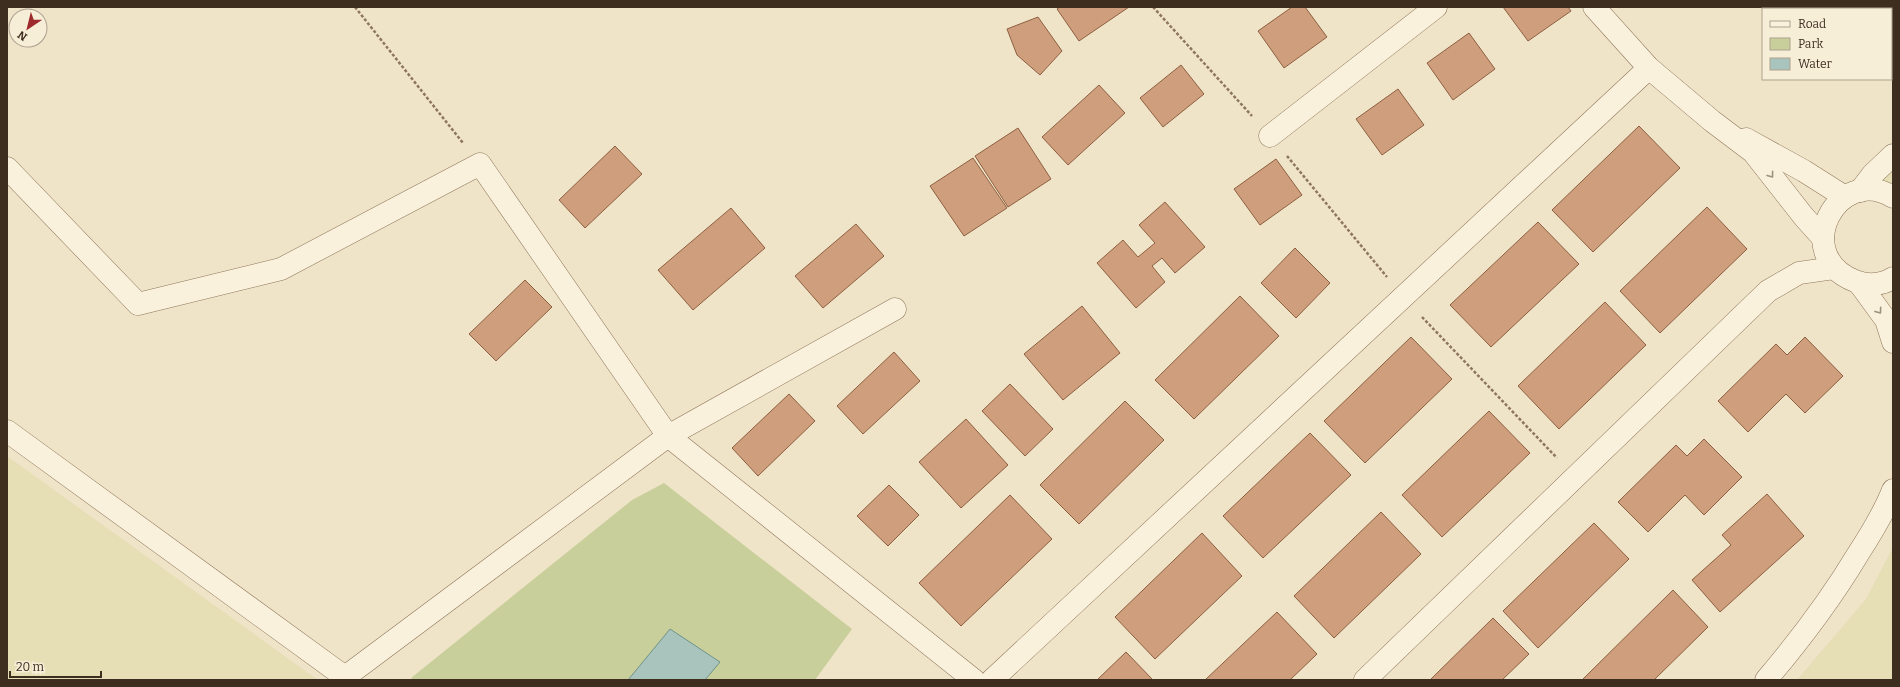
<svg xmlns="http://www.w3.org/2000/svg" width="1900" height="687" font-family="Bitter,serif">
<rect width="100%" height="100%" fill="#f0e4c8"/>
<g fill="#e6deb5">
<path d="M1893 155V206L1873 174Z"/>
<path d="M7 456 318 680H7Z"/>
<path d="M1893 547V680H1797L1866 599Z"/>
</g>
<path fill="#c9cf9b" d="M664 483 852 629 815 680H413L411 678 632 500Z"/>
<path fill="#a9c4bc" stroke="#6f938a" d="M670 629 720 662 705 680H628Z"/>
<g fill="#cf9f7d" stroke="#8d5f41">
<path d="M1060 7H1129L1079 41 1057 9Z"/>
<path d="M1292 7H1305L1327 37 1284 68 1258 31Z"/>
<path d="M1503 7H1568L1571 11 1528 41Z"/>
<path d="M1834 7H1893V23H1891V9H1833Z"/>
<path d="M1038 17 1062 51 1040 75 1017 55 1007 29Z"/>
<path d="M1469 33 1495 69 1453 100 1427 63Z"/>
<path d="M1181 65 1204 94 1163 127 1140 98Z"/>
<path d="M1099 85 1125 113 1068 165 1042 137Z"/>
<path d="M1398 89 1424 125 1382 155 1356 119Z"/>
<path d="M1639 126 1680 168 1593 252 1552 210Z"/>
<path d="M1018 128 1051 179 1008 207 975 156Z"/>
<path d="M615 146 642 174 585 228 559 200Z"/>
<path d="M973 158 1007 208 964 236 930 186Z"/>
<path d="M1276 159 1302 195 1260 225 1234 189Z"/>
<path d="M1165 202 1205 247 1175 273 1162 258 1152 266 1165 282 1136 308 1097 263 1123 240 1138 257 1155 243 1139 225Z"/>
<path d="M1707 207 1747 249 1660 333 1620 291Z"/>
<path d="M731 208 765 248 693 310 658 270Z"/>
<path d="M1538 222 1579 264 1491 347 1450 305Z"/>
<path d="M856 224 884 256 823 308 795 276Z"/>
<path d="M1295 248 1330 283 1296 318 1261 283Z"/>
<path d="M525 280 552 307 496 361 469 334Z"/>
<path d="M1240 296 1279 336 1194 419 1155 380Z"/>
<path d="M1605 302 1646 345 1559 429 1518 386Z"/>
<path d="M1082 306 1120 353 1063 400 1024 354Z"/>
<path d="M1411 337 1452 379 1365 463 1324 421Z"/>
<path d="M1805 337 1843 376 1805 413 1786 394 1748 432 1718 401 1776 344 1787 355Z"/>
<path d="M894 352 920 381 863 434 837 406Z"/>
<path d="M1010 384 1053 429 1025 456 982 411Z"/>
<path d="M789 394 815 421 758 476 732 448Z"/>
<path d="M1125 401 1164 440 1079 524 1040 485Z"/>
<path d="M1489 411 1530 453 1442 537 1402 495Z"/>
<path d="M966 419 1008 465 961 508 919 462Z"/>
<path d="M1310 433 1351 475 1263 558 1223 516Z"/>
<path d="M1704 439 1742 477 1704 515 1685 495 1648 532 1618 502 1676 445 1687 456Z"/>
<path d="M889 485 919 515 888 546 857 516Z"/>
<path d="M1767 494 1804 536 1720 612 1692 580 1731 545 1722 535Z"/>
<path d="M1010 495 1052 539 961 626 919 583Z"/>
<path d="M1381 512 1421 554 1334 638 1294 596Z"/>
<path d="M1594 523 1629 559 1538 648 1503 611Z"/>
<path d="M1202 533 1242 576 1155 659 1115 617Z"/>
<path d="M1673 590 1708 627 1654 680H1582Z"/>
<path d="M1277 612 1317 654 1290 680H1205Z"/>
<path d="M1493 618 1529 654 1502 680H1430Z"/>
<path d="M1126 652 1153 680H1097Z"/>
</g>
<g fill="none" stroke-linecap="round" stroke-linejoin="round">
<defs>
<g id="minor">
<path d="M1594 7 1649 68 1712 121 1753 152 1804 217 1823 238"/>
<path d="M1270 136 1436 7"/>
<path d="M1746 139 1804 171 1845 197"/>
<path d="M7 168 138 304 281 269 480 164 668 436 345 677"/>
<path d="M1860 191 1873 174 1893 155"/>
<path d="M1893 197C1838 163 1789 255 1855 281 1867 286 1882 285 1893 278"/>
<path d="M1859 283 1886 320 1893 342"/>
<path d="M895 309 668 436 974 680"/>
<path d="M7 431 349 680"/>
<path d="M992 680 1649 68"/>
<path d="M1365 680 1768 291 1799 273 1834 268"/>
<path d="M1766 680C1800 640 1831 599 1858 554 1871 534 1884 513 1893 490"/>
</g>
</defs>
<use href="#minor" stroke="#8d765c" stroke-width="23"/>
<g stroke="#8d765c" stroke-width="2.5" stroke-dasharray="3 2" stroke-linecap="butt">
<path d="M355 7 463 143"/>
<path d="M1153 7 1252 116"/>
<path d="M1287 156 1387 277"/>
<path d="M1422 317 1557 458"/>
</g>
<use href="#minor" stroke="#faf1dc" stroke-width="22"/>
</g>
<defs><path id="oneway-chevron" d="M-2-3.5L2.5 0L-2 3.5" fill="none" stroke-width="1.6" stroke-linecap="round" stroke-linejoin="round"/></defs>
<g stroke="#9c907e">
<use href="#oneway-chevron" transform="translate(1771 175) rotate(53)"/>
<use href="#oneway-chevron" transform="translate(1879 311) rotate(54)"/>
</g>
<rect width="1900" height="687" fill="none" stroke="#3d2e20" stroke-width="16"/>
<rect x="1762" y="8" width="130" height="72" fill="#f7eed8" stroke="#ada18e"/>
<rect x="1770" y="21" width="20" height="6" fill="#faf1dc" stroke="#ada18e"/>
<text x="1798" y="28" font-size="12" fill="#3d2e20">Road</text>
<rect x="1770" y="38" width="20" height="12" fill="#c9cf9b" stroke="#ada18e"/>
<text x="1798" y="48" font-size="12" fill="#3d2e20">Park</text>
<rect x="1770" y="58" width="20" height="12" fill="#a9c4bc" stroke="#ada18e"/>
<text x="1798" y="68" font-size="12" fill="#3d2e20">Water</text>
<g transform="translate(28 28) rotate(215)"><circle r="19" fill="#f7eed8" stroke="#ada18e"/>
<path d="M0-3L7 15L0 10L-7 15Z" fill="#9e2a2b"/>
<text y="-6" font-size="11" font-weight="bold" text-anchor="middle" fill="#3d2e20">N</text>
</g>
<path d="M10 671v6h91v-6" fill="none" stroke="#3d2e20" stroke-width="2"/>
<text x="16" y="671" font-size="12" fill="#3d2e20" stroke="#f7eed8" stroke-width="3" paint-order="stroke">20 m</text>
</svg>
